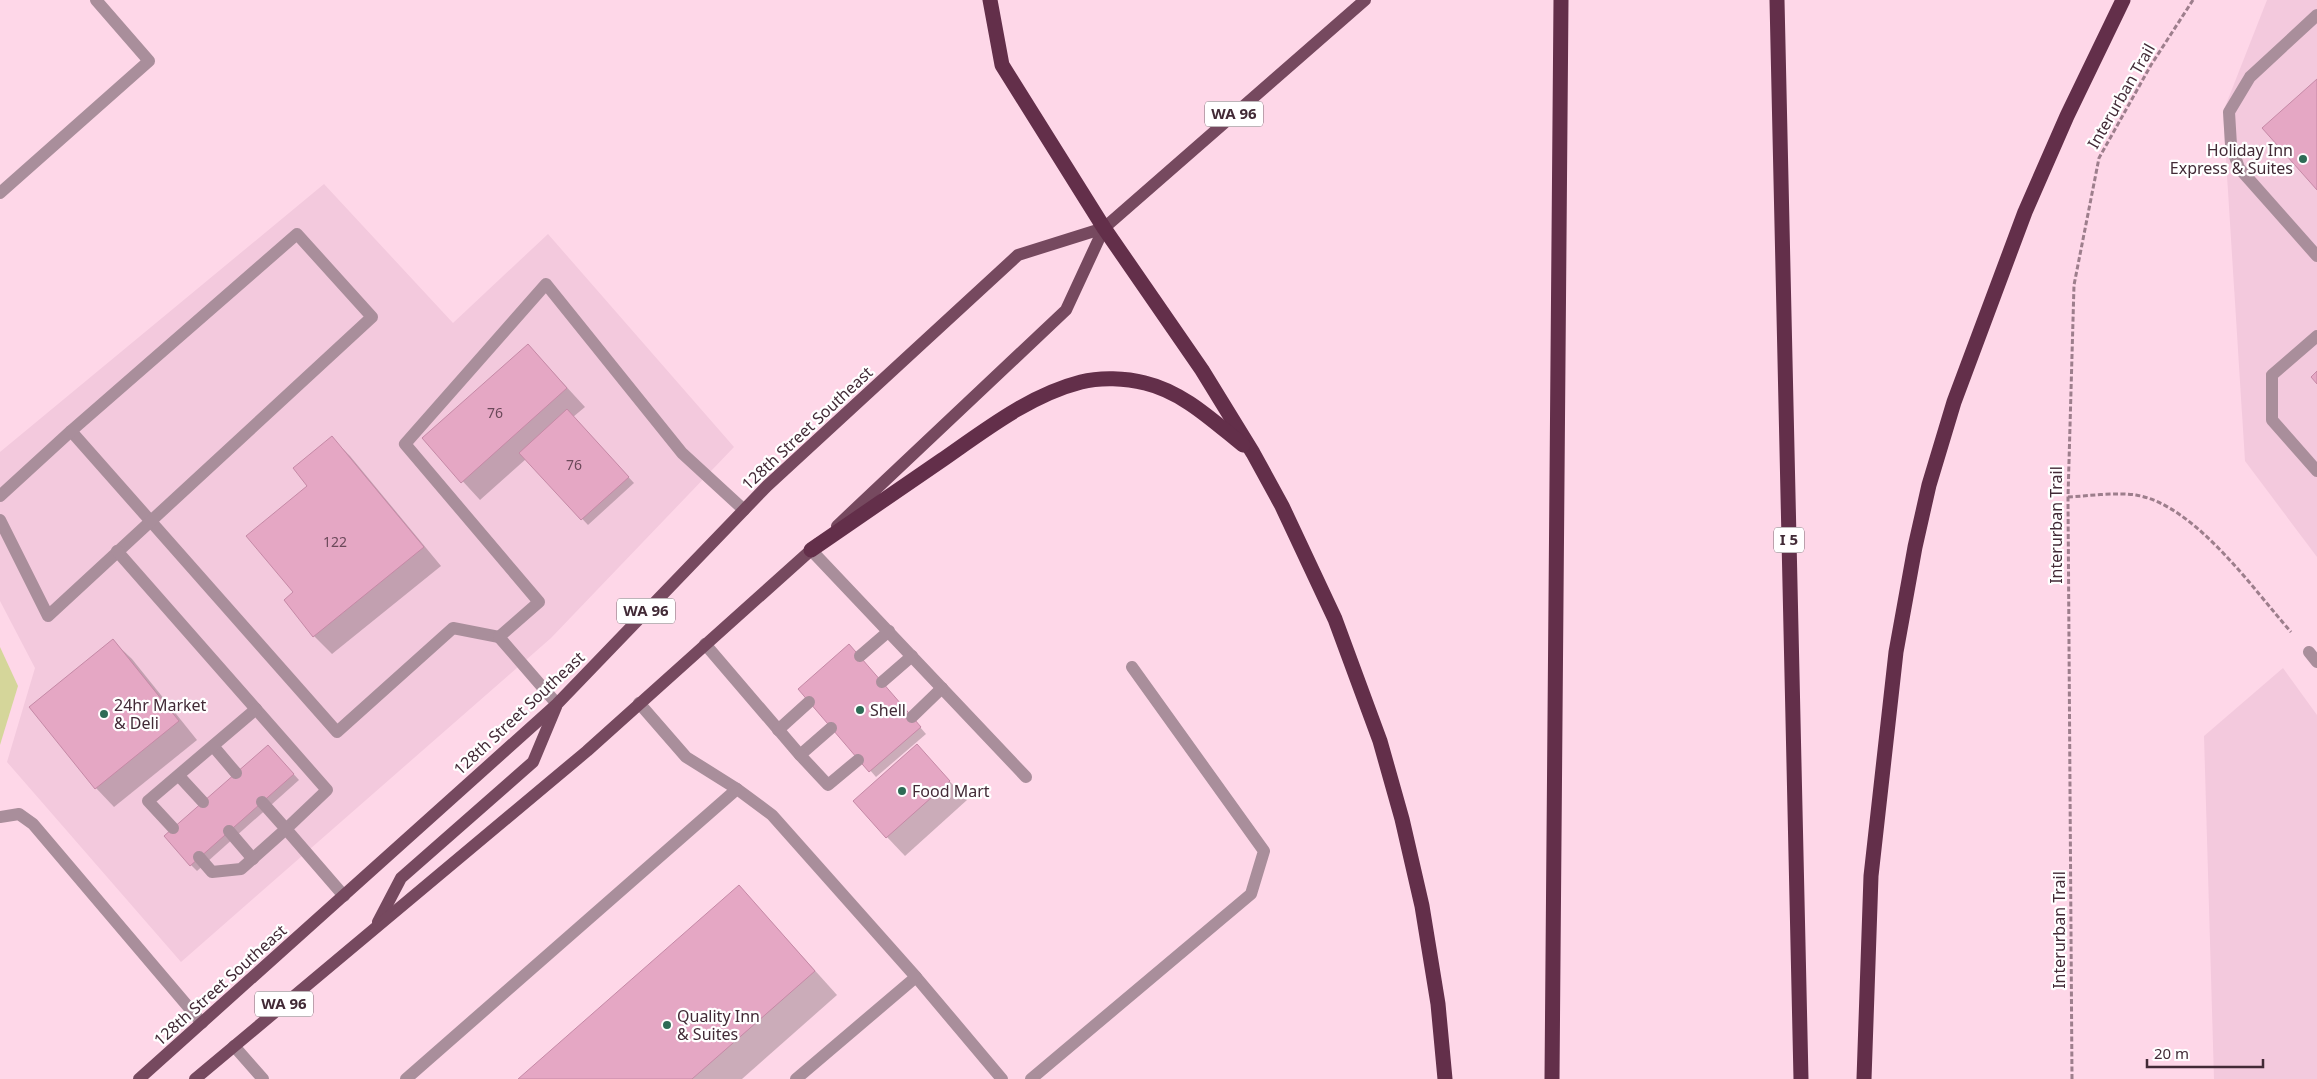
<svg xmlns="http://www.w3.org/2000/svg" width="2317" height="1079" font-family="'Noto Sans',sans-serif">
<rect width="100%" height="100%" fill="#fed7e8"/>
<g fill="#f3c9dd">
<path d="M2267 0H2317V557L2245 461 2223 112Z"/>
<path d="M324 184 453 323 548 234 734 447 551 638 181 962 7 762 35 668 0 601V452Z"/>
<path d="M2283 668 2317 715V1079H2214L2204 736Z"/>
</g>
<path fill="#d5d69a" d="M0 647 18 686 0 745Z"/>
<g fill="#0003">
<path d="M528 345 585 407 573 417 634 483 588 525 526 459 480 500 423 438Z"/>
<path d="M332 438 350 456 441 566 332 654 314 636 285 601 295 593 309 486Z"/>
<path d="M113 641 132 659 197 740 114 807 96 788 31 707Z"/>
<path d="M855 652 926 734 876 777 799 689Z"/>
<path d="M917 746 967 800 905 856 887 837Z"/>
<path d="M274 752 299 780 197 871 191 865Z"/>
<path d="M739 886 837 995 742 1079H520Z"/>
</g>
<g fill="#e5a7c4" stroke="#c589a6">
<path d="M2317 79V190L2262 128Z"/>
<path d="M528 344 567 388 461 483 422 438Z"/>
<path d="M2317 371V384L2311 377Z"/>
<path d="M567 409 629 477 581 520 519 453Z"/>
<path d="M332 436 424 547 313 637 284 600 293 592 246 536 307 486 293 468Z"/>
<path d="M113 639 179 721 95 789 29 707Z"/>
<path d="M849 644 921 727 869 772 798 689Z"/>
<path d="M917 744 950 781 886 838 853 801Z"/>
<path d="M268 745 294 774 190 866 164 836Z"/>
<path d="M739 885 815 971 692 1079H518Z"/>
</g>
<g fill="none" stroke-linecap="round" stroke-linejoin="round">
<g stroke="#9d7e8c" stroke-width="3" stroke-dasharray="5 2.5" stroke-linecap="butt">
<path d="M2068 497C2087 496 2118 492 2136 495 2195 505 2253 589 2291 632"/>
<path d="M2072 1079 2068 497 2074 285 2099 158 2151 65 2193 0"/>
</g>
<g stroke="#a98e9b" stroke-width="12">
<path d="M2317 15 2250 77 2229 112 2231 145 2239 168 2317 256"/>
<path d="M0 193 149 61 96 0"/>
<path d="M2317 336 2272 375V420L2317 471"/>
<path d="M71 431 337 732 453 628 499 637"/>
<path d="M0 496 71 431 297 234 372 317 48 616 0 520"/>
<path d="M811 550 1026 777"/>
<path d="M117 551 327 790 286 829 344 896"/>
<path d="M705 644 800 755 831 728"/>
<path d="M860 656 889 631"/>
<path d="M882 682 912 656"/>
<path d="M639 703 686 757 737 789"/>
<path d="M557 704 499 637 539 602 405 444 546 284 682 453 744 510"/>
<path d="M912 717 942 688"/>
<path d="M778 730 809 702"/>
<path d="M213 746 236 773"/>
<path d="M800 755 828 785 858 760"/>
<path d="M179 776 203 802"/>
<path d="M0 817 19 814 33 824 202 1023"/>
<path d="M173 828 148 801 256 709"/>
<path d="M229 831 253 859"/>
<path d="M199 857 212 872 241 869 286 829 262 802"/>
<path d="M916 977 1002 1079"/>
<path d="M234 1046 263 1079"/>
<path d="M406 1079 737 789 772 815 916 977 796 1079"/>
<path d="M1031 1079 1251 894 1264 851 1132 667"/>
</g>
<path stroke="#a98e9b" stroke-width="12" d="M2309 652 2317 662"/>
<g stroke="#76495f" stroke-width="12">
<path d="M837 526 1066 310 1104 228"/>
<path d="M378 922 401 878 533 762 556 707"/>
<path d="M139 1079 557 704 767 486 1018 255 1104 228 1365 0"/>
<path d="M195 1079 587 751 819 543"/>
</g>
<g stroke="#632f4a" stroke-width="15">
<path d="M990 0 1002 65 1104 228 1202 370 1253 453 1282 506 1335 619 1380 741 1402 819 1422 906 1438 1004 1445 1079"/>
<path d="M1777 0 1801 1079"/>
<path d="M811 550C855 520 899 490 942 460 985 430 1030 395 1081 382 1100 377 1126 378 1145 383 1183 392 1213 421 1243 445"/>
<path d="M1552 1079 1561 0"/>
<path d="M1864 1079 1871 876 1896 652 1915 547 1929 485 1954 402 2025 212 2067 116 2123 0"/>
</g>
</g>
<g fill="#2e6b56" stroke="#fff" stroke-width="2">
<circle cx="2303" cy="159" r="5"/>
<circle cx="860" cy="710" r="5"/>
<circle cx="104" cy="714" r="5"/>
<circle cx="902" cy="791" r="5"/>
<circle cx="667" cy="1025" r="5"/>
</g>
<g text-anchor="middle" stroke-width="4.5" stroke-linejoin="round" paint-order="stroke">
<g font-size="14" fill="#6b495a">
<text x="495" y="418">76</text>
<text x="574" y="470">76</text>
<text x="335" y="547">122</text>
</g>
<g fill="#fff" stroke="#7b6a72" stroke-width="1">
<rect x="1205" y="101.5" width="58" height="25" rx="4"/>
<rect x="1774" y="527.5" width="30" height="25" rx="4"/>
<rect x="617" y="598.5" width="58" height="25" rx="4"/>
<rect x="255" y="991.5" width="58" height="25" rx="4"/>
</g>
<g font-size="15" font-weight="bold" fill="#422a36">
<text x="1234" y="119">WA 96</text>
<text x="1789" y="545">I 5</text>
<text x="646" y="616">WA 96</text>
<text x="284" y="1009">WA 96</text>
</g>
<g font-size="16" fill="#422a36" stroke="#fff">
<text transform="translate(2121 96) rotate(-60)" y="6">Interurban Trail</text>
<text transform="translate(807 428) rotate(-43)" y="6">128th Street Southeast</text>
<text transform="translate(2056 525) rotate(-90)" y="6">Interurban Trail</text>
<text transform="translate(519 713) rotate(-43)" y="6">128th Street Southeast</text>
<text transform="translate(2059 930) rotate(-90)" y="6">Interurban Trail</text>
<text transform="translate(220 985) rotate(-42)" y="6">128th Street Southeast</text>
</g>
<g font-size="16" fill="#422a36" stroke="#fff" text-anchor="start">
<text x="2293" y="156" text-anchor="end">Holiday Inn<tspan x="2293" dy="18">Express &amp; Suites</tspan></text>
<text x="114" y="711">24hr Market<tspan x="114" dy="18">&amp; Deli</tspan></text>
<text x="870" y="716">Shell</text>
<text x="912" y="797">Food Mart</text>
<text x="677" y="1022">Quality Inn<tspan x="677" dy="18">&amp; Suites</tspan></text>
</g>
</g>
<path d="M2147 1059v8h116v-8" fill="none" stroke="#422a36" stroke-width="2.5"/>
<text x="2154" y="1059" font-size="15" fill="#422a36" stroke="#ffffff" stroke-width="4" paint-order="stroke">20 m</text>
</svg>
